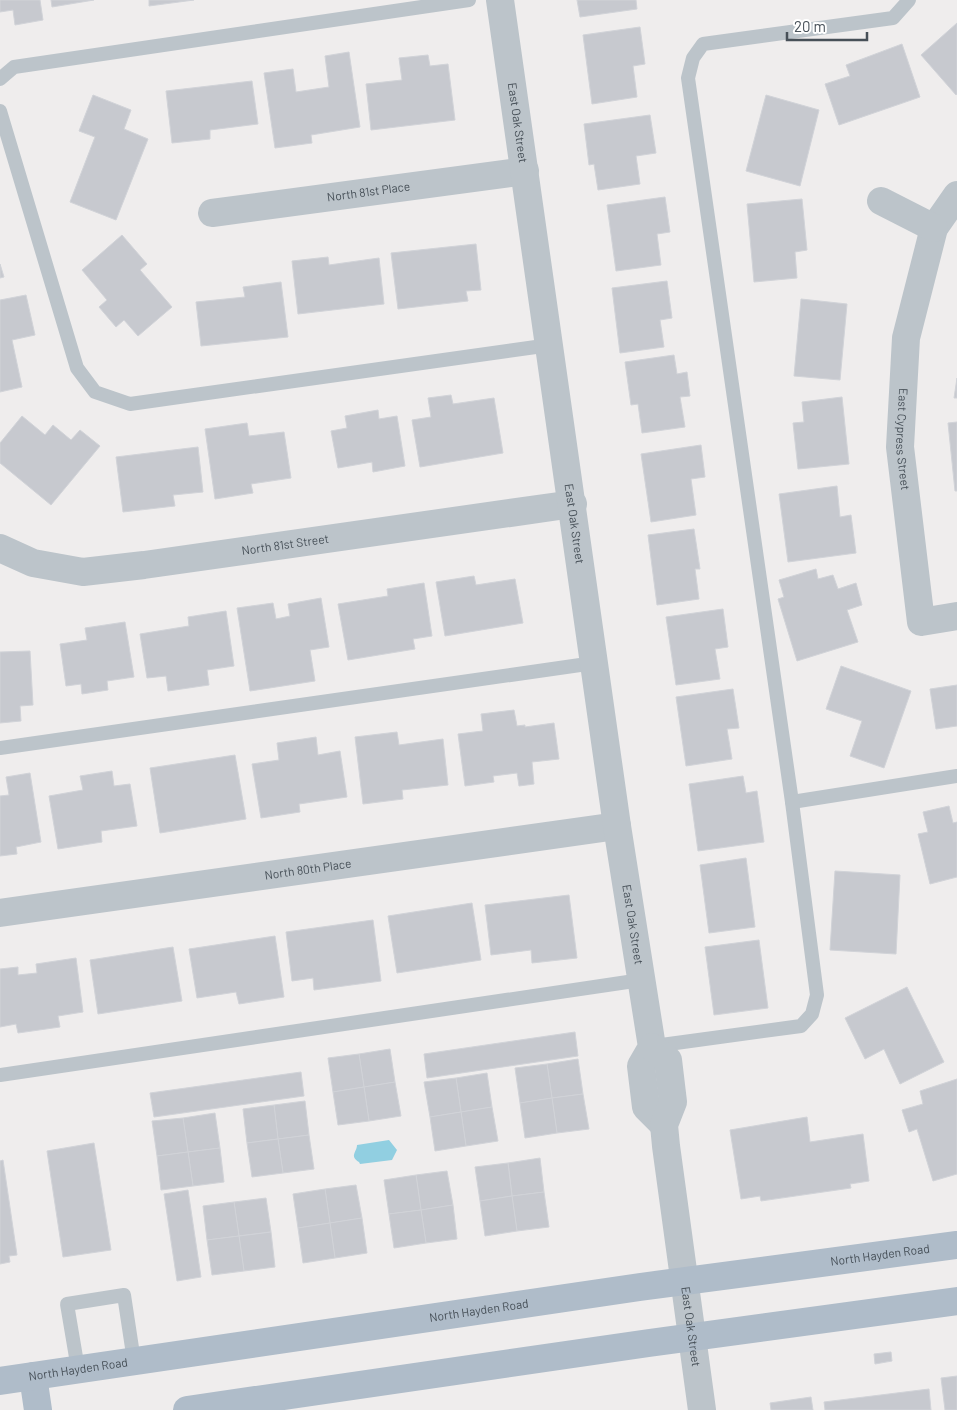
<svg xmlns="http://www.w3.org/2000/svg" width="957" height="1410" font-family="Barlow,sans-serif">
<rect width="100%" height="100%" fill="#efeded"/>
<path fill="#91cfe1" d="M389 1140 397 1150 392 1160 360 1164 359 1162C349 1156 357 1152 357 1145Z"/>
<g fill="#c7c9cf" stroke="#d1d3d8">
<path d="M0 0H40L43 20 15 25 13 10 0 12Z"/>
<path d="M51 0H94L52 7Z"/>
<path d="M149 0H194L149 6Z"/>
<path d="M577 0H636L637 9 580 17Z"/>
<path d="M957 23V94L956 95 921 55Z"/>
<path d="M640 27 645 64 633 66 637 97 592 104 583 35Z"/>
<path d="M902 44 920 97 839 125 825 84 850 76 846 65Z"/>
<path d="M349 52 360 127 311 135 312 143 275 148 264 73 293 69 296 92 329 87 325 56Z"/>
<path d="M428 55 430 66 448 64 455 120 371 130 366 84 402 80 399 58Z"/>
<path d="M252 81 258 124 210 130V139L172 143 166 91Z"/>
<path d="M93 95 131 110 124 129 148 139 116 220 70 202 95 137 79 131Z"/>
<path d="M766 95 819 110 800 186 746 171Z"/>
<path d="M650 115 656 153 636 156 640 184 598 190 594 164 589 165 584 124Z"/>
<path d="M665 197 670 232 657 234 661 265 616 271 607 205Z"/>
<path d="M802 199 807 250 795 252 797 278 754 282 747 204Z"/>
<path d="M122 235 147 264 140 270 172 307 138 336 124 320 116 327 99 307 107 300 82 270Z"/>
<path d="M476 244 481 290 466 291 468 301 398 309 391 253Z"/>
<path d="M328 257 329 265 379 258 384 304 298 314 292 261Z"/>
<path d="M0 264 4 277 0 278Z"/>
<path d="M667 281 672 318 660 320 664 347 620 353 612 288Z"/>
<path d="M281 282 288 337 201 346 196 302 245 297 243 287Z"/>
<path d="M26 295 35 335 12 340 22 387 0 392V300Z"/>
<path d="M801 299 847 304 840 380 794 376Z"/>
<path d="M674 355 677 374 687 372 690 396 680 397 685 427 642 433 638 404 631 405 625 362Z"/>
<path d="M957 378V398H954Z"/>
<path d="M451 395 453 404 494 398 503 453 420 467 412 420 431 417 428 398Z"/>
<path d="M842 397 849 464 798 469 793 423 804 422 802 402Z"/>
<path d="M378 410 379 419 397 416 405 466 373 472 372 462 338 468 331 431 347 428 345 416Z"/>
<path d="M22 416 45 435 53 425 71 440 80 430 100 446 51 505 0 463V443Z"/>
<path d="M957 422V491H955L948 423Z"/>
<path d="M247 423 249 436 284 432 291 478 251 484 253 493 215 499 205 429Z"/>
<path d="M701 445 705 477 691 479 696 515 651 522 641 454Z"/>
<path d="M198 447 203 492 173 495 175 506 123 512 116 457Z"/>
<path d="M837 486 840 517 851 515 856 553 788 562 779 494Z"/>
<path d="M694 529 700 569H695L699 599 657 605 648 535Z"/>
<path d="M816 569 818 579 833 575 838 589 856 583 862 605 847 610 858 642 797 661 778 599 784 597 779 580Z"/>
<path d="M474 576 476 585 515 579 523 623 445 636 436 582Z"/>
<path d="M424 583 432 636 413 639 415 649 348 660 338 604 388 596 387 589Z"/>
<path d="M321 598 329 647 310 650 315 681 250 691 237 608 273 603 276 619 290 616 288 604Z"/>
<path d="M723 609 728 647 715 649 720 679 676 685 666 617Z"/>
<path d="M226 611 234 666 207 670 209 685 168 691 166 676 147 678 140 634 189 626 188 617Z"/>
<path d="M125 622 134 677 107 681 108 690 82 694 81 684 66 686 60 644 87 640 85 628Z"/>
<path d="M30 651 33 705 20 706 21 721 0 723V652Z"/>
<path d="M841 666 911 691 884 768 850 756 862 721 826 709Z"/>
<path d="M957 685V726L936 729 930 689Z"/>
<path d="M733 689 739 728 727 729 732 759 686 766 676 697Z"/>
<path d="M514 710 517 726 525 725V727L554 723 559 759 532 762 534 784 519 786 517 773 493 776 494 782 465 786 458 734 483 731 481 714Z"/>
<path d="M397 732 399 745 443 739 448 785 402 790 403 799 363 804 355 737Z"/>
<path d="M316 737 318 755 340 751 347 797 299 804 300 812 261 818 252 764 279 760 277 743Z"/>
<path d="M235 755 246 819 160 833 150 768Z"/>
<path d="M112 771 114 786 130 784 137 826 101 831 102 842 58 849 49 796 83 790 80 776Z"/>
<path d="M30 773 41 842 16 847 17 854 0 856V796L9 795 6 777Z"/>
<path d="M743 776 746 793 757 791 764 842 698 851 689 784Z"/>
<path d="M949 806 953 823 957 822V877L930 884 918 834 928 832 923 812Z"/>
<path d="M746 858 755 927 709 933 700 865Z"/>
<path d="M835 871 900 875 896 954 830 950Z"/>
<path d="M569 895 577 958 532 963 531 950 491 955 485 905Z"/>
<path d="M472 903 481 960 397 973 388 916Z"/>
<path d="M373 920 381 981 314 990 313 978 292 981 286 932Z"/>
<path d="M275 936 284 997 239 1004 236 992 197 998 189 949Z"/>
<path d="M759 940 768 1008 714 1015 705 947Z"/>
<path d="M173 947 182 1001 98 1014 90 960Z"/>
<path d="M76 958 83 1012 58 1016 60 1027 18 1033 16 1024 0 1027V969L18 967V975L37 973 36 964Z"/>
<path d="M907 987 944 1062 900 1084 884 1049 865 1059 845 1018Z"/>
<path d="M575 1032 578 1056 427 1078 424 1054Z"/>
<path d="M390 1049 395 1082 364 1087 359 1054Z"/>
<path d="M359 1054 364 1087 333 1092 328 1058Z"/>
<path d="M578 1059 583 1094 552 1098 547 1064Z"/>
<path d="M547 1064 552 1098 520 1103 515 1068Z"/>
<path d="M301 1072 304 1096 154 1117 150 1093Z"/>
<path d="M487 1073 492 1107 461 1112 456 1078Z"/>
<path d="M456 1078 461 1112 430 1117 424 1082Z"/>
<path d="M957 1079V1174L933 1181 917 1129 909 1132 902 1110 923 1104 920 1091Z"/>
<path d="M395 1082 401 1116 369 1121 364 1087Z"/>
<path d="M364 1087 369 1121 338 1125 333 1092Z"/>
<path d="M583 1094 589 1129 557 1133 552 1098Z"/>
<path d="M552 1098 557 1133 525 1138 520 1103Z"/>
<path d="M305 1101 309 1135 278 1139 274 1105Z"/>
<path d="M274 1105 278 1139 247 1143 243 1109Z"/>
<path d="M492 1107 498 1141 466 1146 461 1112Z"/>
<path d="M461 1112 466 1146 435 1151 430 1117Z"/>
<path d="M215 1113 220 1148 188 1152 183 1118Z"/>
<path d="M807 1117 810 1142 863 1134 869 1181 850 1184 851 1188 761 1201 760 1196 741 1199 730 1130Z"/>
<path d="M183 1118 188 1152 157 1156 152 1121Z"/>
<path d="M309 1135 314 1169 283 1173 278 1139Z"/>
<path d="M278 1139 283 1173 252 1177 247 1143Z"/>
<path d="M94 1143 111 1250 63 1257 47 1151Z"/>
<path d="M220 1148 224 1182 193 1186 188 1152Z"/>
<path d="M188 1152 193 1186 161 1190 157 1156Z"/>
<path d="M540 1158 544 1192 512 1196 508 1163Z"/>
<path d="M3 1160 17 1255 9 1256 10 1262 0 1264V1161Z"/>
<path d="M508 1163 512 1196 480 1201 475 1167Z"/>
<path d="M447 1171 453 1205 421 1210 416 1175Z"/>
<path d="M416 1175 421 1210 389 1214 384 1180Z"/>
<path d="M356 1185 362 1218 330 1223 325 1189Z"/>
<path d="M325 1189 330 1223 298 1228 293 1194Z"/>
<path d="M188 1190 201 1277 177 1281 164 1194Z"/>
<path d="M544 1192 549 1227 517 1231 512 1196Z"/>
<path d="M512 1196 517 1231 485 1236 480 1201Z"/>
<path d="M266 1198 271 1232 239 1236 234 1202Z"/>
<path d="M234 1202 239 1236 207 1240 203 1206Z"/>
<path d="M453 1205 457 1239 426 1243 421 1210Z"/>
<path d="M421 1210 426 1243 394 1248 389 1214Z"/>
<path d="M362 1218 367 1253 335 1258 330 1223Z"/>
<path d="M330 1223 335 1258 303 1263 298 1228Z"/>
<path d="M271 1232 275 1267 244 1271 239 1236Z"/>
<path d="M239 1236 244 1271 212 1275 207 1240Z"/>
<path d="M891 1352 892 1361 875 1364 874 1354Z"/>
<path d="M957 1376V1410H945L941 1378Z"/>
<path d="M929 1389 931 1410H825L824 1402Z"/>
<path d="M811 1397 813 1410H771L770 1403Z"/>
</g>
<g fill="none" stroke-linecap="round" stroke-linejoin="round">
<g stroke="#bcc4ca" stroke-width="14">
<path d="M0 79 14 67 469 0"/>
<path d="M0 111 77 368 95 392 130 404 550 345"/>
<path d="M0 748 594 663"/>
<path d="M792 802 957 776"/>
<path d="M654 1046 801 1026 812 1014 817 995 792 802 688 78 693 58 703 44 893 18 909 0"/>
<path d="M0 1075 641 980"/>
<path d="M78 1369 67 1304 124 1295 134 1361"/>
</g>
<g stroke="#bcc4ca" stroke-width="28">
<path id="s1" d="M957 195 934 228 906 338 900 447 921 622 957 616"/>
<path d="M881 201 934 228"/>
<path id="s2" d="M212 213 525 171"/>
<path id="s3" d="M0 548 33 563 83 572 144 565 573 504"/>
<path id="s4" d="M0 913 617 826"/>
</g>
<g stroke="#bcc4ca" stroke-width="28">
<path id="s5" d="M500 0 617 826 652 1047 641 1066 646 1107 664 1125"/>
<path id="s6" d="M652 1047 668 1060 673 1102 664 1125 666 1146 702 1410"/>
</g>
<g stroke="#afbcc9" stroke-width="28">
<path d="M33 1376 38 1410"/>
<path id="s7" d="M0 1381 640 1287 957 1245"/>
<path d="M187 1410 649 1343 957 1301"/>
</g>
</g>
<g text-anchor="middle" stroke-width="4.5" stroke-linejoin="round" paint-order="stroke">
<g font-size="12" fill="#475058" stroke="#fff">
<text dy="4" stroke="none"><textPath href="#s5" startOffset="124">East Oak Street</textPath></text>
<text dy="4" stroke="none"><textPath href="#s2" startOffset="158">North 81st Place</textPath></text>
<text dy="4" stroke="none"><textPath href="#s1" startOffset="255">East Cypress Street</textPath></text>
<text dy="4" stroke="none"><textPath href="#s5" startOffset="529">East Oak Street</textPath></text>
<text dy="4" stroke="none"><textPath href="#s3" startOffset="291">North 81st Street</textPath></text>
<text dy="4" stroke="none"><textPath href="#s4" startOffset="311">North 80th Place</textPath></text>
<text dy="4" stroke="none"><textPath href="#s5" startOffset="934">East Oak Street</textPath></text>
<text dy="4" stroke="none"><textPath href="#s7" startOffset="889">North Hayden Road</textPath></text>
<text dy="4" stroke="none"><textPath href="#s7" startOffset="484">North Hayden Road</textPath></text>
<text dy="4" stroke="none"><textPath href="#s6" startOffset="291">East Oak Street</textPath></text>
<text dy="4" stroke="none"><textPath href="#s7" startOffset="79">North Hayden Road</textPath></text>
</g>
</g>
<path d="M787 32v8h80v-8" fill="none" stroke="#475058" stroke-width="2.5"/>
<text x="794" y="32" font-size="15" fill="#475058" stroke="#ffffff" stroke-width="4" paint-order="stroke">20 m</text>
</svg>
